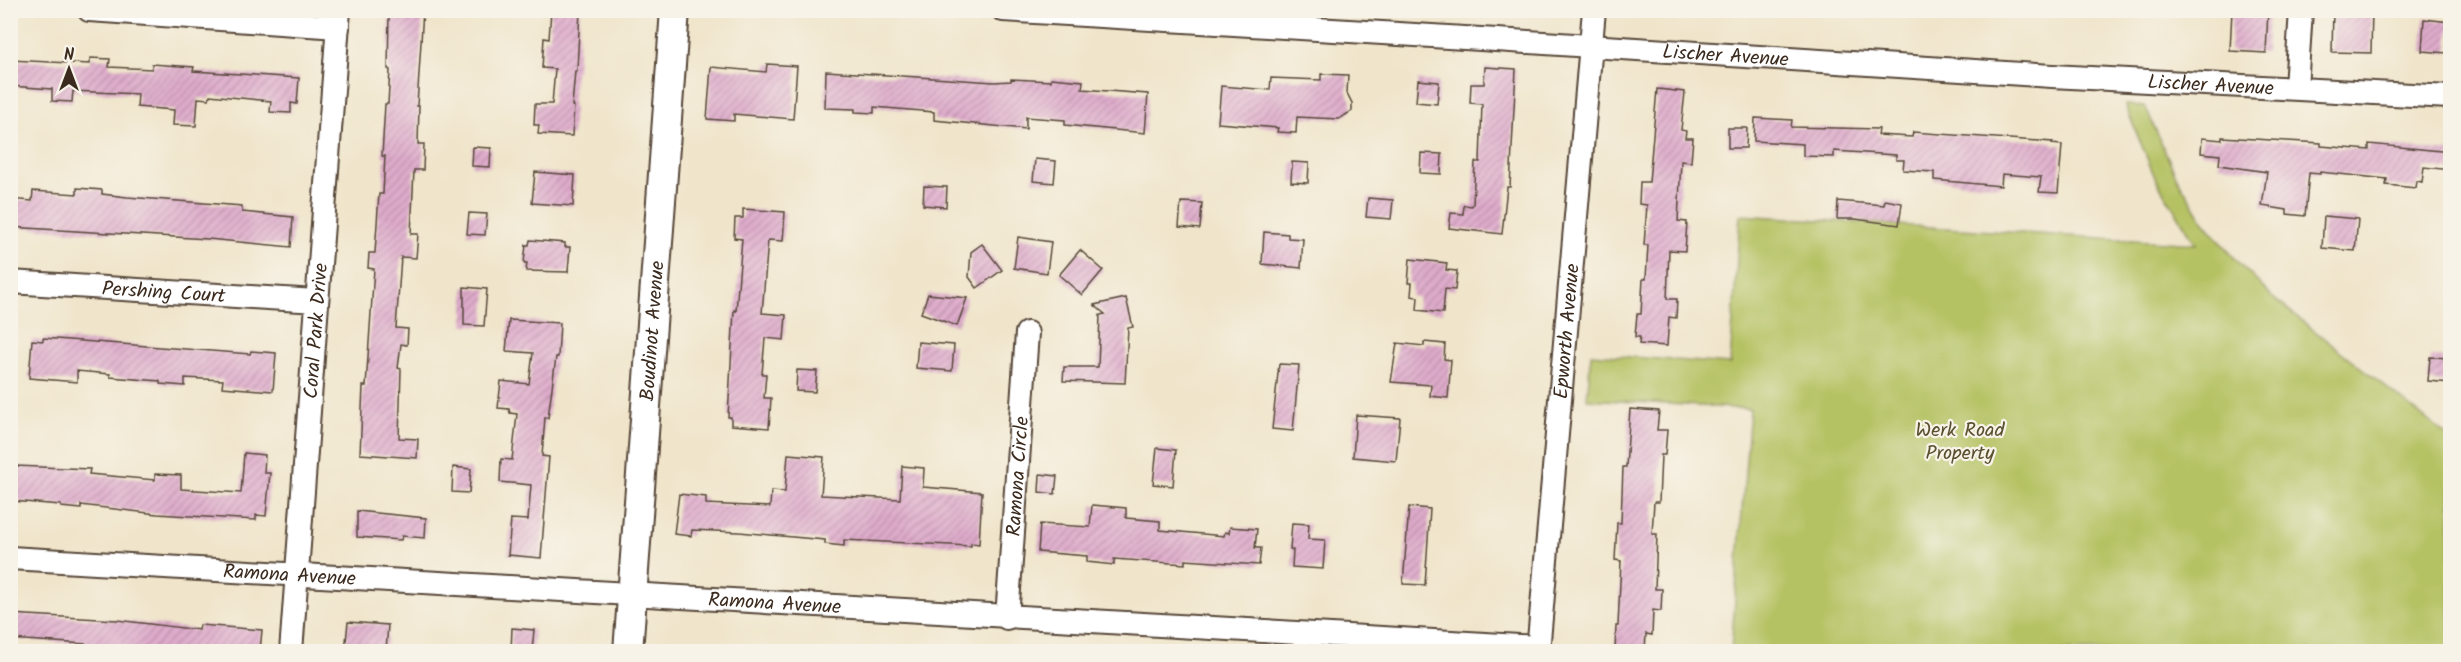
<svg xmlns="http://www.w3.org/2000/svg" width="2461" height="662" font-family="Kalam,sans-serif">
<defs>
<pattern id="building-hatch" width="6" height="6" patternUnits="userSpaceOnUse" patternTransform="scale(1.5)"><rect width="6" height="6" fill="#dfaccc"/><path d="M-1 1l2-2M0 6l6-6M5 7l2-2" fill="none" stroke="#b68ca5"/></pattern>
</defs>
<rect width="100%" height="100%" fill="#f7f3e8"/>
<filter id="ink" filterUnits="userSpaceOnUse"><feTurbulence type="fractalNoise" baseFrequency=".0167" numOctaves="2"/><feDisplacementMap in="SourceGraphic" scale="12" xChannelSelector="R" yChannelSelector="G"/><feConvolveMatrix kernelMatrix="1 2 1 2 8 2 1 2 1" color-interpolation-filters="sRGB"/></filter>
<filter id="wash" filterUnits="userSpaceOnUse"><feTurbulence type="fractalNoise" baseFrequency=".008" numOctaves="4" result="noise"/><feDisplacementMap in="SourceGraphic" scale="24" xChannelSelector="R" yChannelSelector="G"/><feGaussianBlur stdDeviation="1.35" result="paint"/><feColorMatrix in="noise" values="0 0 0 0 0 0 0 0 0 0 0 0 0 0 0 0 0 1.4 0 .05"/><feComposite in="paint" operator="in"/></filter>
<g filter="url(#wash)">
<rect width="100%" height="100%" fill="#f0e5cb"/>
<path fill="#b5c264" stroke="#787641" stroke-width="1.5" d="M2125 105 2145 106 2177 178 2204 222 2237 261 2272 297 2450 438V651H1731L1750 409 1587 399 1591 354 1730 364 1740 215 2196 244 2156 180Z"/>
<g id="blocks">
<g fill="url(#building-hatch)">
<path d="M397 10H423L417 106H419L418 144H424L423 170H414L411 234H418L416 258 401 257 396 328 408 329 407 345 401 344 398 368 401 369 399 438 418 439 417 458 360 454 363 386H366L374 269 368 268 369 253H375L379 194H383L385 156H382L385 104H388L390 70 388 69 389 15 396 16Z"/>
<path d="M551 10H580L577 71H575L572 106H574L572 136 538 134 539 125H534L535 104H552L555 69 542 68 544 38 549 39Z"/>
<path d="M2232 10H2268L2266 53 2230 51Z"/>
<path d="M2333 10H2372L2371 53 2332 52Z"/>
<path d="M2424 19 2450 22 2448 53 2422 51Z"/>
<path d="M90 58 110 59 109 67 152 69V64L194 67 193 71 299 78 297 104 291 103V113L270 112 271 101 210 95 209 99 198 98 196 126 173 125 174 110 137 107 138 94 73 91 72 102 52 101V89L10 86V60L90 64Z"/>
<path d="M767 64 797 66 793 119 734 114V121L707 119 711 67 766 72Z"/>
<path d="M1485 67 1516 69 1510 187H1507L1502 234 1449 228 1451 213 1463 214 1464 205 1472 206 1473 204 1475 162H1480L1482 104 1470 103 1471 84H1484Z"/>
<path d="M826 71 994 82 1011 81V79L1051 81V78L1083 81 1082 89 1148 94 1145 133 1065 125V120L1026 117V129L934 120V112L874 107V113L855 112V109L825 108Z"/>
<path d="M1321 74 1348 75 1347 93 1352 103V111L1339 119 1297 117 1296 133 1277 132 1278 128 1218 123 1221 86 1270 90 1271 78 1321 80Z"/>
<path d="M1418 80 1439 82 1437 104 1416 102Z"/>
<path d="M1657 89 1685 92 1681 130 1686 131 1685 138H1693L1691 162 1681 161 1678 221 1687 222 1685 251 1669 250 1667 299H1677L1676 318 1669 317 1667 346 1639 344 1640 337H1635L1637 314H1641L1643 279H1646L1648 245H1644L1647 205 1639 204 1640 182H1649Z"/>
<path d="M1755 118 1792 120 1791 127 1879 129 1878 135 1912 137 1913 132 2053 142 2052 144 2062 145 2058 193 2039 192 2041 177 2002 174 2001 186 1934 180V172L1903 170 1904 160H1896V155L1834 151V157L1803 156V144L1754 141Z"/>
<path d="M1728 128H1747L1746 148H1728Z"/>
<path d="M2222 137 2321 143V146L2369 150V144L2451 152V170L2424 167 2422 182 2417 181 2416 188 2386 185 2387 179 2320 172V174L2309 173 2305 216 2287 214V210L2262 206 2267 172 2219 165 2220 155 2201 153 2202 138 2222 140Z"/>
<path d="M473 147 491 148 490 167 472 166Z"/>
<path d="M1421 153 1442 154 1441 174 1420 173Z"/>
<path d="M1035 159 1056 161 1054 183 1033 181Z"/>
<path d="M1292 162 1309 163 1308 183 1291 182Z"/>
<path d="M535 172 575 175 573 206 532 203Z"/>
<path d="M924 186 947 187 946 207 923 205Z"/>
<path d="M77 188 102 190V194L127 197 242 206V212L293 217 291 247 208 239 10 227V199L32 201 33 191 77 194Z"/>
<path d="M1368 198 1393 200 1391 219 1366 217Z"/>
<path d="M1885 200 1902 203 1899 225 1855 219H1837L1838 201 1884 205Z"/>
<path d="M1181 202 1202 203 1200 229 1179 227Z"/>
<path d="M743 209 785 212 783 241 768 240 762 313 786 315 784 340 765 338 762 374H766L764 398H771L769 428 731 425V417H728L734 310 736 311 742 239 734 238 735 218H743Z"/>
<path d="M469 213 487 214 485 235 467 234Z"/>
<path d="M2324 216 2358 219 2355 251 2322 248Z"/>
<path d="M1264 232 1288 234V238L1303 239 1301 268 1262 264Z"/>
<path d="M1018 237 1051 242 1047 273 1014 268Z"/>
<path d="M530 240 565 243V247H570L568 272 526 271 527 263H524L526 245H529Z"/>
<path d="M982 244 1002 270 977 288 969 277 971 252Z"/>
<path d="M1080 250 1103 270 1082 295 1059 275Z"/>
<path d="M1410 259 1447 263 1446 270 1457 271 1455 290 1445 289 1443 313 1417 310 1418 297 1411 296 1412 283H1408Z"/>
<path d="M464 287 487 289 484 326 464 325Z"/>
<path d="M928 294 967 298 957 326 921 313Z"/>
<path d="M1126 298 1133 327 1128 328 1125 383 1063 381 1064 367H1098L1100 315 1105 314 1094 305Z"/>
<path d="M509 320 560 323 558 357H556L548 418 545 417 542 456 549 457 541 558 508 555 511 519 528 520 531 485 500 482 501 459 512 460 517 414 510 413 509 409 498 408 501 381 529 384 533 353 506 351Z"/>
<path d="M43 338 250 354 251 351 276 353 273 391 222 387 223 380 185 378V386L160 384V381L110 377V374L77 371V382L29 378 32 340 43 341Z"/>
<path d="M918 342 954 345 952 371 916 368Z"/>
<path d="M1424 342 1445 344 1444 359 1451 360 1448 398 1430 396 1431 385 1391 382 1397 343 1424 346Z"/>
<path d="M2430 357 2451 358V383L2428 381Z"/>
<path d="M1279 364 1299 365 1293 431 1272 429Z"/>
<path d="M797 370 817 371 815 392 796 391Z"/>
<path d="M1630 409 1659 411 1657 430H1667L1665 455H1661L1659 502H1654L1652 534H1657L1655 589H1662L1661 611 1653 610 1652 635 1646 634 1645 651H1615L1616 626H1618L1621 561 1615 560 1617 523H1621L1623 467H1626Z"/>
<path d="M1356 415 1400 418 1396 461 1353 457Z"/>
<path d="M1157 448 1176 450 1173 486 1153 484Z"/>
<path d="M244 453 265 455 264 473H270L266 516 256 515V520L157 514 81 505V509L61 507V505L12 501 15 466 90 469 89 474 155 480V474L181 475V489L241 493Z"/>
<path d="M788 454 824 457 821 495 900 499 902 466 924 468 923 487 982 492 979 544 971 543V546L844 540V546L825 544V540L739 532 692 530 691 536 674 534 679 494 706 497V504L770 507 771 491 785 492Z"/>
<path d="M453 467 471 469 469 493 452 492Z"/>
<path d="M1040 474 1057 476 1055 494 1039 492Z"/>
<path d="M1092 505 1126 508V518L1160 521V530L1224 536 1225 532 1229 533 1230 527 1257 529 1255 548H1261L1259 565 1185 560V564L1114 559V565L1087 562V556L1038 552 1040 524 1090 527Z"/>
<path d="M1409 507 1430 509 1425 585 1403 584Z"/>
<path d="M357 511 426 518 425 538 402 536 401 540 357 537Z"/>
<path d="M1292 523 1309 524 1308 539 1325 540 1323 569 1292 567 1293 550 1290 549Z"/>
<path d="M10 614 117 620 199 630 200 625 262 630 260 651H118L84 649 85 644 10 639Z"/>
<path d="M348 622 388 625 386 651H345Z"/>
<path d="M512 628 534 630 532 651H511Z"/>
</g>
</g>
</g>
<g filter="url(#ink)">
<use href="#blocks" fill-opacity="0" stroke="#564638" stroke-width="1.5"/>
<g fill="none" stroke-linecap="round" stroke-linejoin="round">
<defs>
<g id="minor">
<path d="M89 10 338 27"/>
<path id="s1" d="M1003 10 1481 39 2052 76 2450 97"/>
<path d="M2296 88 2301 10"/>
<path id="s2" d="M10 282 317 301"/>
<path id="s3" d="M10 558 1539 647"/>
<path id="s4" d="M1007 618 1027 333"/>
<path id="s5" d="M291 652 339 10"/>
<path id="s6" d="M1538 652 1594 10"/>
</g>
<g id="tertiary">
<path id="s7" d="M628 652 675 10"/>
</g>
</defs>
<use href="#minor" stroke="#564638" stroke-width="26"/>
<use href="#tertiary" stroke="#564638" stroke-width="32"/>
<use href="#minor" stroke="#fff" stroke-width="22"/>
<use href="#tertiary" stroke="#fff" stroke-width="28"/>
</g>
</g>
<g text-anchor="middle" stroke-width="4.5" stroke-linejoin="round" paint-order="stroke">
<g font-size="20" fill="#3b2a1e" stroke="#f7f3e8">
<text dy="7" stroke="none"><textPath href="#s1" startOffset="724">Lischer Avenue</textPath></text>
<text dy="7" stroke="none"><textPath href="#s1" startOffset="1210">Lischer Avenue</textPath></text>
<text dy="7" stroke="none"><textPath href="#s2" startOffset="154">Pershing Court</textPath></text>
<text dy="7" stroke="none"><textPath href="#s5" startOffset="322">Coral Park Drive</textPath></text>
<text dy="7" stroke="none"><textPath href="#s7" startOffset="322">Boudinot Avenue</textPath></text>
<text dy="7" stroke="none"><textPath href="#s6" startOffset="322">Epworth Avenue</textPath></text>
<text dy="7" stroke="none"><textPath href="#s4" startOffset="142">Ramona Circle</textPath></text>
<text dy="7" stroke="none"><textPath href="#s3" startOffset="280">Ramona Avenue</textPath></text>
<text dy="7" stroke="none"><textPath href="#s3" startOffset="766">Ramona Avenue</textPath></text>
</g>
<g font-size="20" fill="#5a5030" stroke="#f7f3e8">
<text x="1960" y="436">Werk Road<tspan x="1960" dy="23">Property</tspan></text>
</g>
</g>
<rect width="2461" height="662" fill="none" stroke="#f7f3e8" stroke-width="36"/>
<g transform="translate(69 69)" stroke="#f7f3e8" stroke-width="4.5" paint-order="stroke">
<path d="M0-4.5L10 22L0 15L-10 22Z" fill="#3b2a1e"/>
<text y="-9" font-size="16" font-weight="bold" text-anchor="middle" fill="#3b2a1e">N</text>
</g>
</svg>
